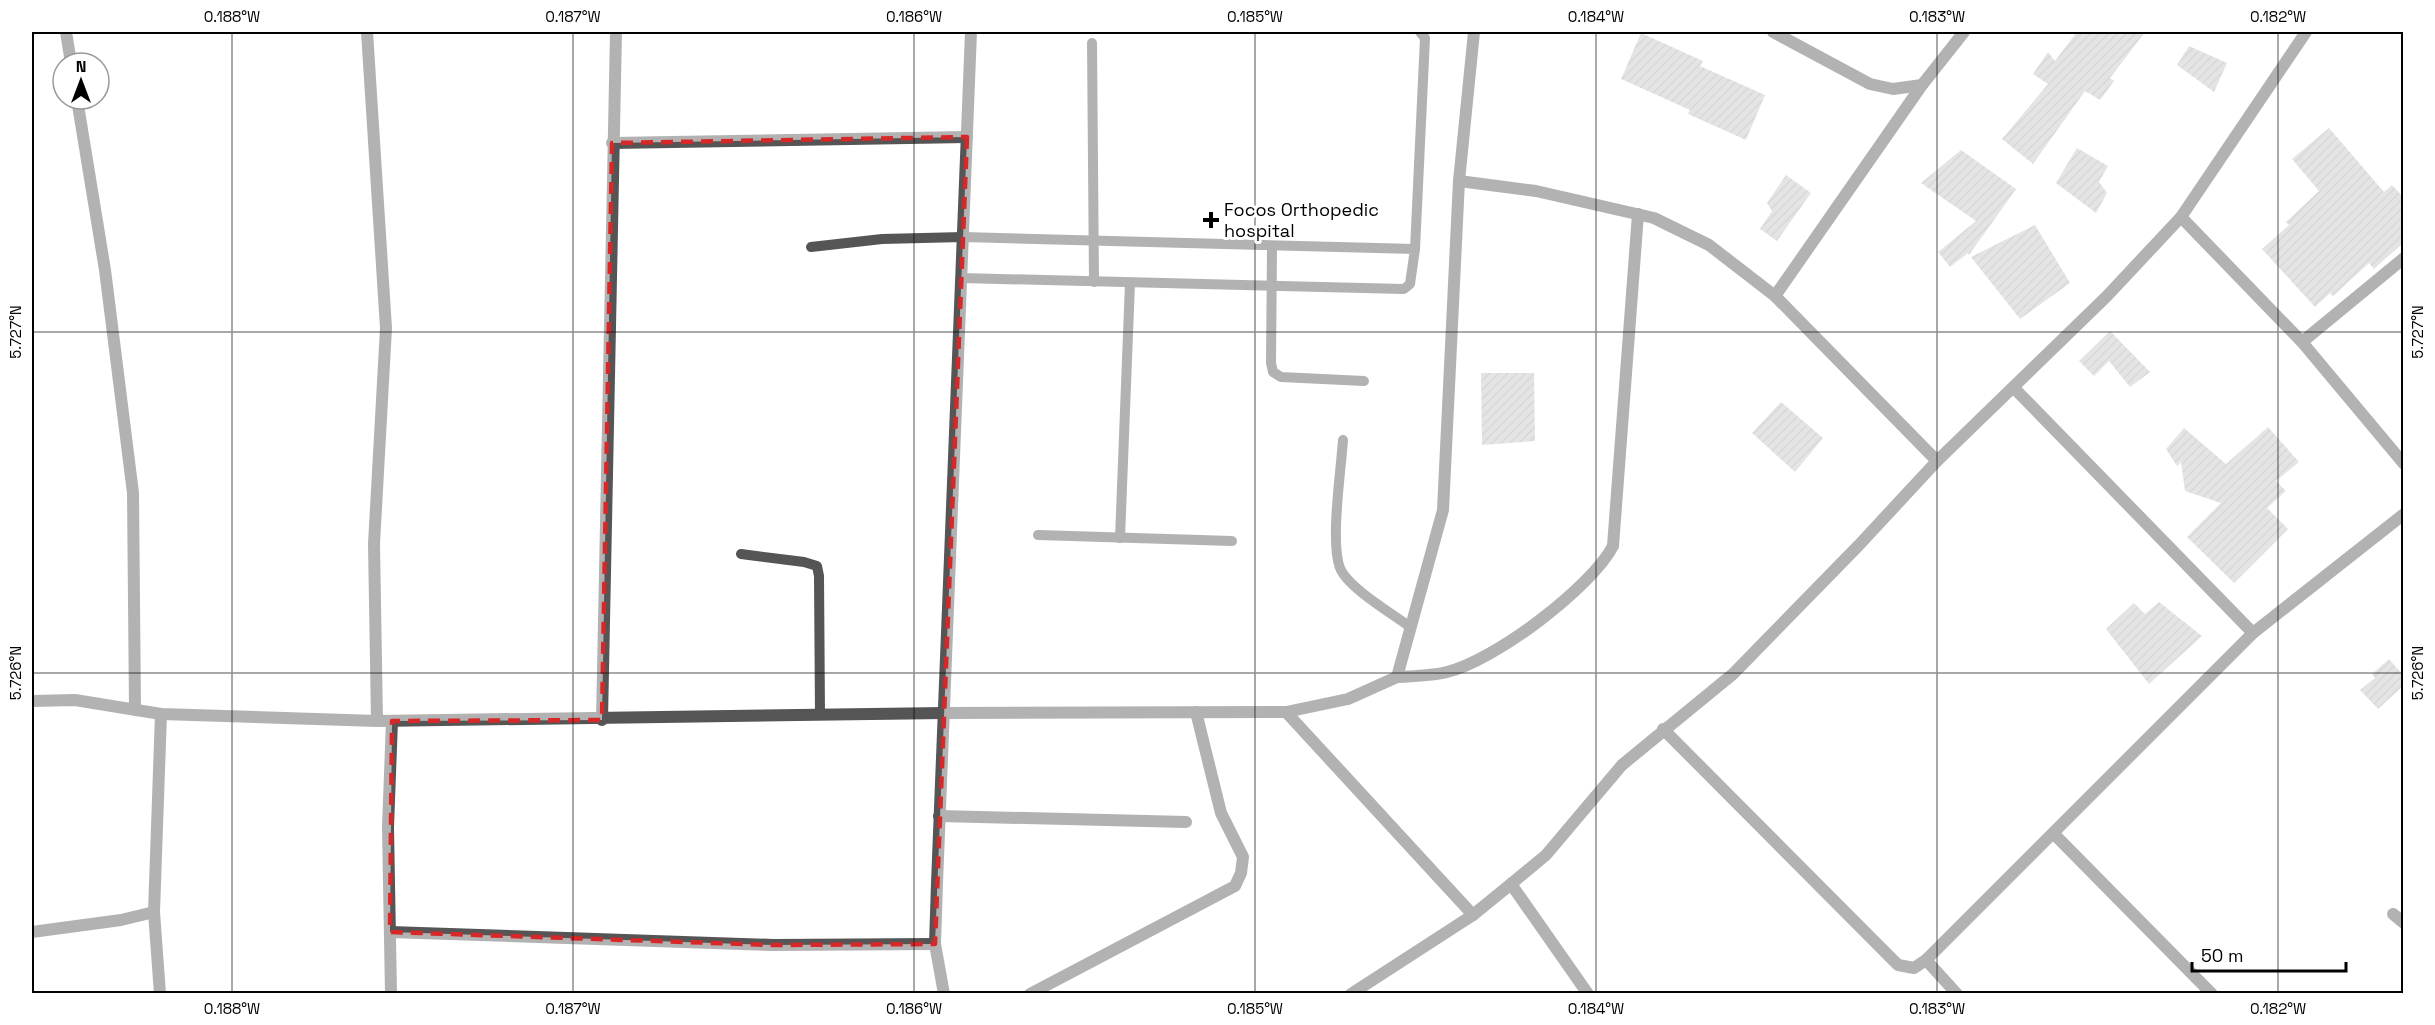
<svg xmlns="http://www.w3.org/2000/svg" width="2435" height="1025" font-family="'Space Grotesk',sans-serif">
<defs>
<pattern id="building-hatch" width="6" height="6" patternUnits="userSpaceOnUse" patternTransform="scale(1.5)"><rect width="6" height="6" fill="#c4c4c4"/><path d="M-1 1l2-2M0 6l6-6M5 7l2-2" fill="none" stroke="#a7a7a7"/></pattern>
</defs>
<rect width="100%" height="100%" fill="#fff"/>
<g fill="url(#building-hatch)">
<path d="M2077 32H2145L2110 78 2114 81 2100 100 2085 91 2033 164 2002 139 2048 84 2033 74 2048 52 2055 61Z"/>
<path d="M1641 33 1703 61 1700 66 1765 95 1746 140 1688 114 1690 110 1621 79Z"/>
<path d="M2189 46 2227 63 2214 92 2177 65Z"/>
<path d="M2329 128 2384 192 2392 185 2403 197V243L2374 269 2369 263 2333 296 2330 293 2315 307 2262 249 2289 225 2286 222 2319 191 2292 159Z"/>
<path d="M2077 148 2108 166 2099 182 2107 193 2096 213 2056 183Z"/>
<path d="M1961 150 2016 189 1969 255 1968 253 1950 267 1938 252 1976 221 1921 183Z"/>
<path d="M1786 175 1811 193 1777 241 1760 229 1772 211 1767 203Z"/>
<path d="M2035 225 2070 283 2020 319 1971 257Z"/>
<path d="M2110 331 2150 372 2130 387 2109 361 2094 376 2079 361Z"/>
<path d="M1481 373H1534L1535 441 1482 445Z"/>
<path d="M1781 402 1823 438 1795 472 1752 433Z"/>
<path d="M2268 427 2299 462 2276 481 2286 491 2267 508 2288 529 2234 583 2187 537 2221 503 2185 491 2181 462 2177 466 2166 449 2184 428 2226 464Z"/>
<path d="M2159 602 2202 636 2149 684 2106 629 2134 603 2145 614Z"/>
<path d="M2389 659 2403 675V686L2378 709 2360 690 2375 678 2372 674Z"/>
</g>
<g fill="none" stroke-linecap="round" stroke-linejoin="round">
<g stroke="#555" stroke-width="10">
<path d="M1092 43 1094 282"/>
<path d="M811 247 882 239 963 237 1415 249 1410 284 1404 289 961 278"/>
<path d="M1272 247 1271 363 1273 372 1281 377 1364 381"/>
<path d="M1415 249 1425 38 1420 32"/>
<path d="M1343 440C1341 471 1330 542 1340 568 1348 588 1393 614 1410 627"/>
<path d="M1038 535 1232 541"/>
<path d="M1120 538 1130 283"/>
<path d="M741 554 804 562 817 566 819 576 820 715"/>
</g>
<g stroke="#555" stroke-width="12">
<path d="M66 32 71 63"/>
<path d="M367 32 386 328 374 544 377 721"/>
<path d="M1773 32 1870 84 1893 89 1922 85"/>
<path d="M77 99 105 270 133 493 135 710"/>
<path d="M612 143 967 137"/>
<path d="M1459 181 1536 191 1654 218 1709 245 1775 296 1937 461"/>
<path d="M2181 217 2302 342 2404 464"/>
<path d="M1775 296 1922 85 1964 32"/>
<path d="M2302 342 2404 258"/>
<path d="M2014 388 2253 633"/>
<path d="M1397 677C1413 676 1432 676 1447 672 1494 661 1591 588 1613 546L1638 214"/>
<path d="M32 701 75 700 161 714 377 721 944 713 1286 712 1348 699 1397 677 1443 510 1459 181 1474 32"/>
<path d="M1286 712 1473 915"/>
<path d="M602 720 616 32"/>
<path d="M1663 729 1898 965 1914 968 1926 960 2253 633 2404 514"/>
<path d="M939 816 1186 822"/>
<path d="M2054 834 2212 994"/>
<path d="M1511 884 1588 994"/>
<path d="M2393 914 2404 923"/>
<path d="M32 932 121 920 154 912"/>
<path d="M390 932 773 945 935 944"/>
<path d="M1926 960 1957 994"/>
<path d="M160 994 154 912 161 714"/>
<path d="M391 994 388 827 392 721"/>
<path d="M944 994 935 944 937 883 971 32"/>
<path d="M1030 994 1235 886 1241 873 1243 857 1221 813 1196 712"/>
<path d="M1351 994 1473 915 1511 884 1546 855 1622 765 1733 674 1859 545 1937 461 2107 296 2181 217 2306 32"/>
</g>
</g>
<path d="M0 0H2435V1025H0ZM967 137 935 944 773 945 390 932 392 721 602 720 612 143Z" fill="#fff" fill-opacity=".55" fill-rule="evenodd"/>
<path fill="none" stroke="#d62828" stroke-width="4.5" stroke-dasharray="12 8" stroke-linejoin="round" d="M967 137 935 944 773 945 390 932 392 721 602 720 612 143Z"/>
<path fill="none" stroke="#000" stroke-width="1.5" stroke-opacity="0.45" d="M232 32V994M573 32V994M914 32V994M1255 32V994M1596 32V994M1937 32V994M2278 32V994M32 332H2404M32 673H2404"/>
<path fill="#000" stroke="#fff" stroke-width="2" d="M1208 211h6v6h6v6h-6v6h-6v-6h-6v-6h6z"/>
<g text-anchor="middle" stroke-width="6" stroke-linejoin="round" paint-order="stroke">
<g font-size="18" fill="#000" stroke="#fff" text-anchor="start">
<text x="1224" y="216">Focos Orthopedic<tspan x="1224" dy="21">hospital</tspan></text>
</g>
</g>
<rect width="2435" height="1025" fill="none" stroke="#ffffff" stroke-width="66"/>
<g transform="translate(81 81)"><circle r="28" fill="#ffffff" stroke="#999999" stroke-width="1.5"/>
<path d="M0-4.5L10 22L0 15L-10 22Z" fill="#000000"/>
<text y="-9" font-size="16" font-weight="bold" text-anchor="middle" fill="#000000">N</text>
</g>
<path d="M2192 962v9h154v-9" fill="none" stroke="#000000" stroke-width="3"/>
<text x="2201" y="962" font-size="18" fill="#000000" stroke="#ffffff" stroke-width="4.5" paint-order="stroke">50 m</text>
<rect x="33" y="33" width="2369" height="959" fill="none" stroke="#000" stroke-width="2"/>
<g font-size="15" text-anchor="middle" fill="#000">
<text x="232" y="22">0.188°W</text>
<text x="573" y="22">0.187°W</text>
<text x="914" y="22">0.186°W</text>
<text x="1255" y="22">0.185°W</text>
<text x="1596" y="22">0.184°W</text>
<text x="1937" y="22">0.183°W</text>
<text x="2278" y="22">0.182°W</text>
<text transform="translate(16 332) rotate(-90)" y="5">5.727°N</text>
<text transform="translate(2418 332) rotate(-90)" y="5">5.727°N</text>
<text transform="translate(16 673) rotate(-90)" y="5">5.726°N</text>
<text transform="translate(2418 673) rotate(-90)" y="5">5.726°N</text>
<text x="232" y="1014">0.188°W</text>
<text x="573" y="1014">0.187°W</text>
<text x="914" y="1014">0.186°W</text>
<text x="1255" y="1014">0.185°W</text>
<text x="1596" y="1014">0.184°W</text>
<text x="1937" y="1014">0.183°W</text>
<text x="2278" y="1014">0.182°W</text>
</g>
</svg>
